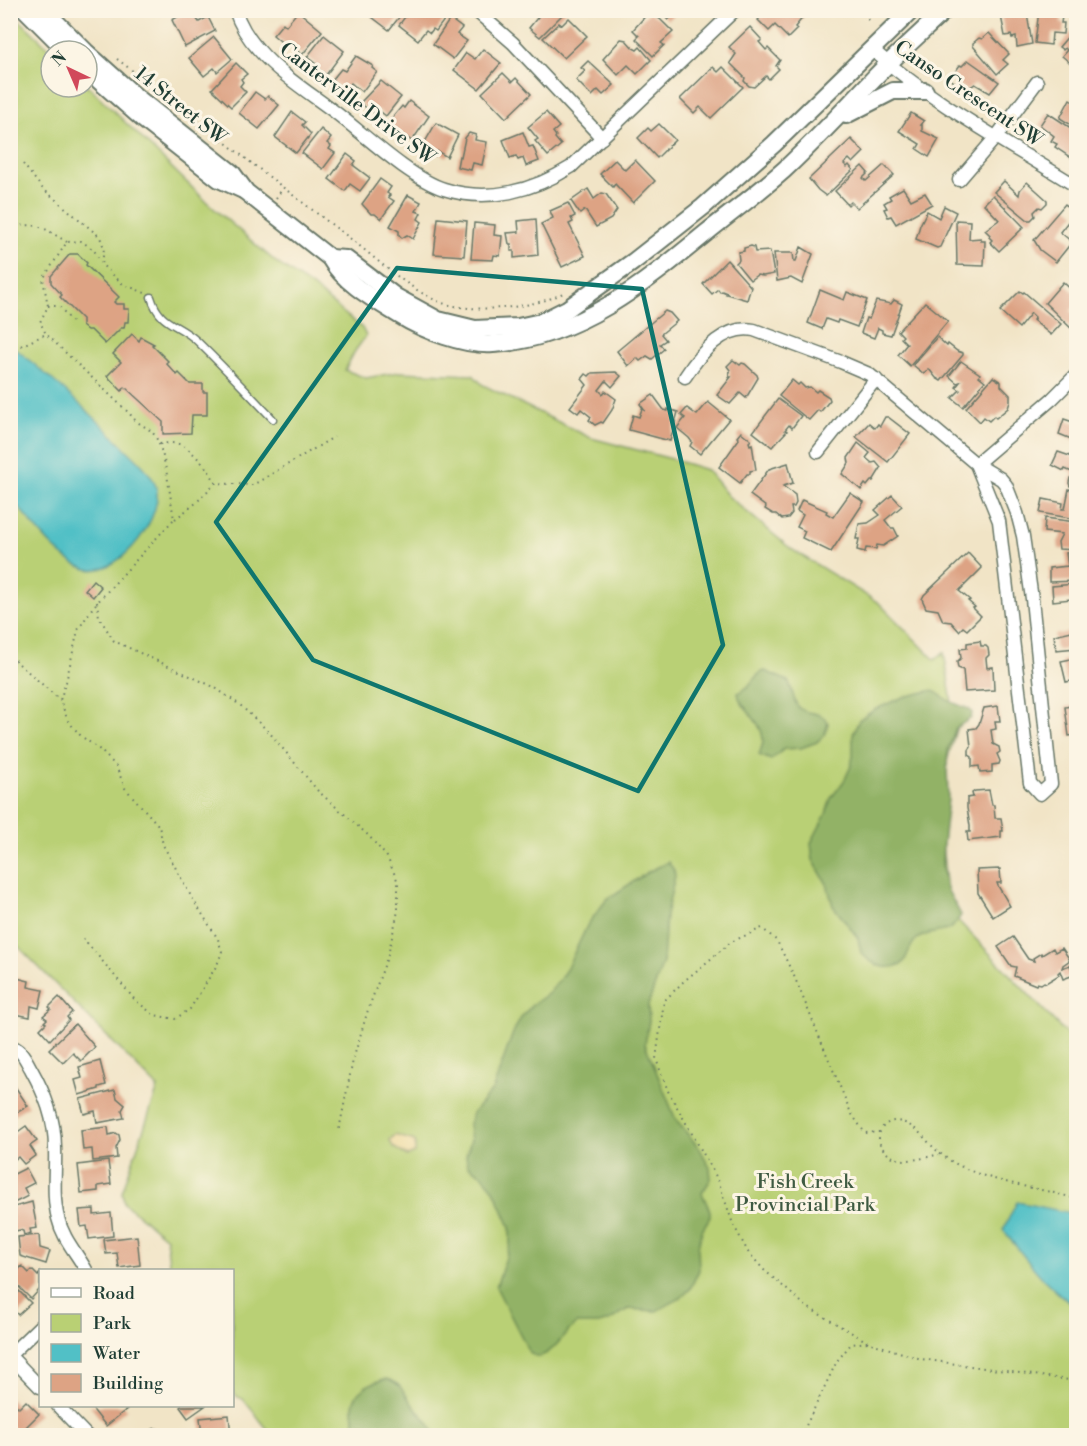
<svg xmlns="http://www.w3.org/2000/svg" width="1087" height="1446" font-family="'Libre Bodoni',serif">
<rect width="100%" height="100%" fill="#fcf5e5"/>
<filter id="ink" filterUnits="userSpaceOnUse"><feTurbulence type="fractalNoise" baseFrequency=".0167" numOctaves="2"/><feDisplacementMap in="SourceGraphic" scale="12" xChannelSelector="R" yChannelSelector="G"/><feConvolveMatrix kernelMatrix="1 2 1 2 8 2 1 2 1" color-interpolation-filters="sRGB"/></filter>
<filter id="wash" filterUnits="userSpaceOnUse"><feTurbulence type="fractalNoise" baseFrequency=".008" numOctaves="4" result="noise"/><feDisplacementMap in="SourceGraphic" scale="24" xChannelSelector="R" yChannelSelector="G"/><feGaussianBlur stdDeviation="1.35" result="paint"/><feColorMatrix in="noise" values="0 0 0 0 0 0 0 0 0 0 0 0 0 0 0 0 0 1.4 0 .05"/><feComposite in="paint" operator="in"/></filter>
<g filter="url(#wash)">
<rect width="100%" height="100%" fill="#f1e4c6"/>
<path fill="#b9d074" stroke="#6c8654" stroke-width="1.5" d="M10 11 52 51 51 87H87V85L211 206 277 263 311 286 362 328 366 336 355 351 345 370 366 378 399 372 473 375 483 385 591 438 668 458 707 470 728 496 791 549 879 603 935 660 944 652 956 729 937 797 949 911 1076 1044V1435L273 1436 243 1399 236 1396 232 1389V1270H170L166 1238 124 1203 122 1192 158 1088 11 939Z"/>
<g fill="#92b266" stroke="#58784d" stroke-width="1.5">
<path d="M765 671 788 681C793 689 793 702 799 708 809 716 822 710 828 723L825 734 817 742 801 748 784 749 771 760 759 755C760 750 763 746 763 741 763 720 739 708 738 693 752 688 753 674 765 671Z"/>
<path d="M933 690 949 701 969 709 972 713 971 718 956 728 948 749 947 766 948 799 943 844 942 866 947 889 961 915C949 939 936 927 917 939 910 944 908 956 903 963 886 972 874 966 861 953L858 938 833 906 827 884 813 860 811 843 826 814 831 798 844 781 851 766 853 756V734L859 720 874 710 903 697Z"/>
<path d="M668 862 674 870 675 876 666 915 663 962 648 1005 649 1021 645 1044 676 1120 700 1149 710 1168 711 1179 702 1193 710 1211V1217L702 1230 698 1248 699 1270 690 1289 681 1298 656 1311 628 1309 609 1321 599 1324H576C564 1332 546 1367 530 1353L496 1287 510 1246V1227L493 1188 482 1175 468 1166 466 1156 471 1140 469 1124 472 1114 493 1089 513 1033 521 1018 531 1006 549 993 560 979 567 968 588 924 607 899 648 872Z"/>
<path d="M387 1379C401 1382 405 1395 413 1405 422 1415 430 1423 436 1435H355C356 1426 354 1420 353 1410 352 1391 370 1382 387 1379Z"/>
</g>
<path fill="#eeda9e" stroke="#868c69" stroke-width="1.5" d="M395 1135 415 1141V1153L407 1156 393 1147 390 1140Z"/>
<g fill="#51c0c6" stroke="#387e7d" stroke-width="1.5">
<path d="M10 344C50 377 90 411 126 449 136 459 149 470 155 484 168 512 120 577 87 569 59 562 29 519 11 498Z"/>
<path d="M1017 1202 1076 1214V1306C1047 1289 1024 1256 1003 1230Z"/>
</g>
<g id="blocks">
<g fill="#dda384">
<path d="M190 10 199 22 208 17 215 31 185 47 172 20Z"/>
<path d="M377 10H405L389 30 372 17Z"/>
<path d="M410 10H421L425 13 427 10H433L445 19 436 31 433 29 430 33 426 30 418 40 399 25Z"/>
<path d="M535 10H567L540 37 529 28 538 17Z"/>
<path d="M658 10H680L668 20Z"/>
<path d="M768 10 773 13 775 10H799L804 16 795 27 797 29 788 38 775 25 769 31 758 20Z"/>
<path d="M1039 10H1063L1061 23H1064L1063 34 1052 33 1051 45 1035 43Z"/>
<path d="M298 11 322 31 302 55 289 43 286 46 273 35 283 23 286 26Z"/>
<path d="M649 12 660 19 673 32 661 43 664 45 653 56 636 39 639 36 633 30Z"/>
<path d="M1018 12 1019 16 1027 14 1032 44 1017 47 1016 37 1012 38 1011 35 1005 36 1001 16Z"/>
<path d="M569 18 587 36 564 58 543 38 559 23 562 25Z"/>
<path d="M450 19 462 28 457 34 467 41 453 59 433 44Z"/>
<path d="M750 27 762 40 759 42 766 50 768 48 780 60 776 66 779 69 769 79 766 76 754 87 749 86 744 81 745 78 730 63 736 54 729 47Z"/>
<path d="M1076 27V63L1074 66 1062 56 1067 50 1065 48 1063 50 1059 47Z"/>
<path d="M989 33 1009 54 1003 60 1008 64 997 74 973 46V43L979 38 982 39Z"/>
<path d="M324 35 344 51 326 75 314 66 316 64 307 57Z"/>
<path d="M214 37 232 59 217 72 214 68 204 76 189 58Z"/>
<path d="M621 39 626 40 633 48 637 50 640 47 651 60 637 74 628 65 618 75 603 59Z"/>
<path d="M483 49 501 63 479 89 454 70 466 53 475 59Z"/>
<path d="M356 56 373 66 372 68 377 72 362 92 351 83 345 91 332 80 341 69 345 71Z"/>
<path d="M968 60 999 82 990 93 975 84 966 90 950 79 960 65 962 66Z"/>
<path d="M588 61 614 85 603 95 598 90 592 96 576 80 585 71 581 68Z"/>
<path d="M236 63 247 74 241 79 243 82 240 86 246 92 231 107 212 89Z"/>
<path d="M713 67 718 72 723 67 743 87 711 118 700 107 694 113 680 99Z"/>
<path d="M503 73 512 82 516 78 531 94 506 118 482 93Z"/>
<path d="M381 81 401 97 386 116 377 109 373 113 360 103Z"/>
<path d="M255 92 265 99 268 96 279 105 259 129 239 113Z"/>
<path d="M1070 99 1076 103V128L1060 118Z"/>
<path d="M409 101 429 116 412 141 387 124 402 106 404 108Z"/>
<path d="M292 112 305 122 302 125 311 134 296 153 275 137Z"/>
<path d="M546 112 559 127 553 132 556 136 555 138 561 145 548 156 535 141 538 139 528 127Z"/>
<path d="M911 113 924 121 921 125H922V131L939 139 929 157 917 149 920 144 899 131Z"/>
<path d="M1048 113 1074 130 1072 134 1076 137V161L1055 147 1057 144 1051 141 1054 136 1040 125Z"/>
<path d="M436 123 458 135 447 157 437 151 435 156 421 149Z"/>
<path d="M659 124 675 140 657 158 638 138 648 128 651 131Z"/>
<path d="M321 129 331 138 327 143 331 146 329 149 335 153 323 169 302 153Z"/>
<path d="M523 132 529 147 533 146 539 161 526 166 523 158 518 160 516 156 510 158 503 140Z"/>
<path d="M469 133 476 135 475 140 487 142 482 165 473 163 471 170 457 167 459 156 461 157 465 138Z"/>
<path d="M851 139 864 152 853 163 849 159 844 164 847 167 849 165 853 170 826 196 818 190 809 179Z"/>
<path d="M347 154 356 161 353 165 370 178 360 191 350 184 345 191 329 179Z"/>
<path d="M615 160 625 170 635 160 655 181 633 203 615 184 613 187 600 174Z"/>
<path d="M884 165 894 175 857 208 851 202 848 205 835 191 862 166 868 173 863 178 866 181Z"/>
<path d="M380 179 391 187 387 193 390 195 388 197 394 201 381 219 375 214H371L362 204Z"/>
<path d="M1004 181 1019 195 1020 190 1027 182 1047 200V203L1042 208 1039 207 1034 212 1035 216 1031 220H1028L994 192Z"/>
<path d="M903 188 911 200 925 193 932 204 896 224 891 216 888 217 884 209 887 208 884 203 891 199 889 196Z"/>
<path d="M588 189 594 199 602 193 606 194 617 210 611 219 596 227 585 210 580 214 571 201Z"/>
<path d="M408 195 421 202 416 211 421 213 418 219 422 222 413 239 407 235 402 238 399 235V231L390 226Z"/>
<path d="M993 195 1024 227 999 251 990 242 992 240 989 237 990 235 985 230 999 220 984 204Z"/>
<path d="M568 203 575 216 571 218 573 222 569 224 585 256 562 267 541 224 553 218 550 211Z"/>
<path d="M1065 204 1075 213 1060 232 1072 242 1056 262 1040 250 1034 240Z"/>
<path d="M944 206 956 212 940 247 937 248 916 239 920 225 927 211 939 218Z"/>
<path d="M438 218 467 221 464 256 434 254Z"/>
<path d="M536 219 538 255 514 258V251H511V244H509L507 233 519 232 518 221Z"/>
<path d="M956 220 970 221 969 239 981 238V241H985L984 266 957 265Z"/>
<path d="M474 223 495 225 494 235 502 236 500 256 494 255 493 260 471 259Z"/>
<path d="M751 246 754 247 755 252 770 251 774 274 763 276 757 275 750 280 736 263 739 260 738 252 744 251V248Z"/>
<path d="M801 247 813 254 802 284 791 278 777 281 774 253H793L794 261H796Z"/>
<path d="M70 254H78L87 263 86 265 119 297 114 302 116 304H124V309H129L128 322H125L124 328H121L105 344 91 330H87L82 326V319L60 297 62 295 51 283V276Z"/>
<path d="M727 260 751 287 747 300 726 294 727 293 722 291 720 292 718 289 712 294 703 284Z"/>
<path d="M1063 282 1076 294V308L1075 306 1071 311 1076 316V333L1045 303Z"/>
<path d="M820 290 844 300 847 292 867 300 857 327 838 320 837 323 826 319 822 329 808 323Z"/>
<path d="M1020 291 1023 293 1024 292 1061 324 1051 335 1033 320 1035 317 1031 313 1019 328 1000 311Z"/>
<path d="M894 300 902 304 891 335 882 333V330L878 328 874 338 861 333 866 318 869 319 876 301 891 304Z"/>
<path d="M925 302 948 321 910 366 898 355 907 344 901 338 903 336 898 331Z"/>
<path d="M665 311 670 313 677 321 661 334 666 340 660 344 664 349 652 359 647 356 640 361 637 358 628 366 617 351Z"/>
<path d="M132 334 139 341 141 337 154 344 152 345 168 361 166 363 177 375 179 373 190 384H203V392H207V415H192L191 433 163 434V422L125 387 122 391 107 376 121 362 113 354Z"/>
<path d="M937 337 947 346 948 344 957 351 963 353V355L941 381 936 378 929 369 924 374 913 365Z"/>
<path d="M733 360 740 365 742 363 745 364 757 375 758 378 746 398 740 393 730 404 717 395 731 377H729L730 370 727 366Z"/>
<path d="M961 361 980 374 979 376 985 381 963 407 952 398 960 390 956 387 960 382 957 383 949 376Z"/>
<path d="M616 372 621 376 612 387 606 381 599 390 603 394 605 391 616 399 612 410 603 423 601 422 595 425 589 420 591 417 581 409 578 413 570 407 587 385 582 379 586 374 589 376 592 373Z"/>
<path d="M993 377 1001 382V386L1010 395V402L1008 408 996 418 994 416 989 421 984 417 980 422 966 408Z"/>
<path d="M792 380 798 385 800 383 805 388 810 387 816 392 818 390 829 397 830 400 822 410 820 412 818 410 809 420 779 396Z"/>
<path d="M653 395 664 410 668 411V409L678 412 670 441 629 430 633 415 639 417 642 409 645 411 640 404Z"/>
<path d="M778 399 801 416 792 428 789 425 785 430 787 431 772 447 753 432Z"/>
<path d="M708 402 729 419 700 454 690 446 692 442 689 438 677 428 685 418 681 415 687 408 697 415Z"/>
<path d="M885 417H888L910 434 888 462 856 437 869 423 875 428 878 424 880 426Z"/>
<path d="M1064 419 1076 423V441L1059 434Z"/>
<path d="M741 432 751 440 749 442 750 445 752 444 756 470 750 471V474H747L740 483 719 467 739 439 737 437Z"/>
<path d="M858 443 870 453 866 458 872 463 876 462 881 468 873 481H871L867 486 865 484 861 490 842 474 849 463 848 458Z"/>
<path d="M1058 452 1076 458V487L1070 486 1069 483 1070 478 1073 476 1072 472 1065 469 1064 471 1052 465Z"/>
<path d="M788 463 793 483 783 486 795 495 796 503 794 507H791L792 513 788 518 782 519 776 514H773L765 509 766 507 750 495 769 469Z"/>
<path d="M1069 489 1076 491V519L1040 513 1043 499 1063 503 1062 509H1065Z"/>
<path d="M850 493 864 502 831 552 802 538 805 531 797 527 803 515 797 511 802 500 827 511 826 513 833 517Z"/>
<path d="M892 495 902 506 885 520 891 528H894L898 536 883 546 877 545 876 549 866 548 865 552 857 550 859 539H856L859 524 868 523 880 515 875 510Z"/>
<path d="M1045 518 1076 522V550L1059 549 1058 542 1062 534 1044 532Z"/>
<path d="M1076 552V581L1049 582V568L1068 566 1066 553Z"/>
<path d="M968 553 982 568 959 591 970 600 968 601 975 607 973 608 981 616 967 630 963 627 959 631 951 622 943 621 938 610 926 608 922 599 924 595Z"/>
<path d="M93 580 101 587 93 597 85 590Z"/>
<path d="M1075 584 1076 613H1072L1071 599 1053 601 1052 586Z"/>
<path d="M1072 617H1076V648L1056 650 1054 635 1072 631Z"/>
<path d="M980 641 981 646H986L988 648 989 655 986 658 987 668 993 667 994 690 965 692 963 670 958 668 957 662 961 658 960 649 967 648V643Z"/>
<path d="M1076 658V680L1066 682 1061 661Z"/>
<path d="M1076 705V735L1069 736 1065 707Z"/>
<path d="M998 706 1000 721H995L996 729 991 730 993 744 999 747 1000 752 997 754 1000 761 999 764 992 765V772L980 773 979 766 972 767V757L969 755V750L971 747 969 729 976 728 979 724 984 708Z"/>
<path d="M989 790 992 805H994L995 818H1001L1003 831H1001V837L968 841 967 832H970V826L967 808V798L973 797 972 793 975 791Z"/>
<path d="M1000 869 1001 883H997L998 886 1010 906 993 917 978 893 977 870Z"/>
<path d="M1013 937 1028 959 1034 961 1033 958 1041 953 1042 955 1053 948 1055 952 1062 948 1070 960 1063 965 1062 968 1070 965 1074 975 1063 979 1060 971 1058 973 1059 975 1046 983 1044 982 1041 984 1037 983 1036 985 1014 976 1016 967 1011 966 998 947Z"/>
<path d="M17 978 29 981 28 987 43 990 39 1008 31 1006 30 1017 10 1013Z"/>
<path d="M59 997 72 1012 67 1017 69 1020 50 1040 40 1029 46 1023 44 1022 47 1019 43 1016 51 1009 49 1007Z"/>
<path d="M75 1024 95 1047 81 1061 73 1053 63 1063 49 1049Z"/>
<path d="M100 1061 106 1085 99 1087V1089L79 1095 75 1080 82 1078 79 1067Z"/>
<path d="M10 1079 28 1106 10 1117Z"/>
<path d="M115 1090 117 1098 125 1105 122 1110 124 1118 97 1123 95 1111 84 1114 80 1099Z"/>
<path d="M26 1126 37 1141 30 1146 36 1155 24 1164 18 1157 13 1161 10 1158V1139L13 1137 12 1136Z"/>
<path d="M108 1127 109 1135 116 1133 119 1135 120 1140 116 1148 117 1158 93 1161 92 1149 83 1150 81 1130Z"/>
<path d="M108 1161 111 1184 98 1186V1191L81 1193 78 1165Z"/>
<path d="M26 1168 34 1183 24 1188 28 1196 10 1205V1176Z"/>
<path d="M32 1202 37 1228 30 1229 31 1233 24 1235 23 1231 20 1230 10 1232V1208Z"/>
<path d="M94 1209V1215L111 1213 113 1236 89 1239 87 1226 81 1227 79 1210Z"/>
<path d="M39 1235 40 1248 50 1251 46 1264 20 1256 18 1237Z"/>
<path d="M137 1236 140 1265 119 1268 117 1253 106 1254 104 1240Z"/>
<path d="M22 1266 29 1273 32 1270 38 1276 40 1273V1289L31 1299 10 1278Z"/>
<path d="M10 1287 17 1294 19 1291 31 1303 18 1315 13 1309 10 1312Z"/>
<path d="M10 1399 19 1408 26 1401 39 1414 19 1434 10 1425Z"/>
<path d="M90 1406H124L127 1409 106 1426Z"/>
<path d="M181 1406H205L188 1418 180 1407Z"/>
<path d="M229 1415 231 1436H202L200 1418Z"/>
</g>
</g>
</g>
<g filter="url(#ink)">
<use href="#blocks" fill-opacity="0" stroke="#687767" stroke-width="1.5"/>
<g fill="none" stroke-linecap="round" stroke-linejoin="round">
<defs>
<path id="service" d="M151 297C160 326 178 323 197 341 223 366 248 393 273 419"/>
<g id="minor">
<path d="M235 10C240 25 248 38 258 49 281 76 313 95 340 116 368 138 412 179 444 189 488 203 533 191 571 167L735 10"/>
<path d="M475 10 513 43 602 138"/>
<path d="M872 49C930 102 1009 144 1076 186"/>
<path d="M959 180 996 137 1037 82"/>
<path d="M685 377C699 355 724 324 754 330L841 362 869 374 976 464 1001 479 1006 485 1017 513 1023 536 1032 599 1051 784 1040 794 1030 783 999 521 976 464"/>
<path d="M818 452 876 379"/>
<path d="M976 464 1052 399 1076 375"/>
<path d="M10 1046C23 1050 25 1059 31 1069 45 1094 55 1119 55 1148 56 1171 52 1195 58 1218 63 1239 76 1252 86 1270"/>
<path d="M10 1355 40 1326"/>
<path d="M10 1356 40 1387"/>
<path d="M58 1406 87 1436"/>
<path d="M155 1436 156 1435"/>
</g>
<g id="secondary">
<path d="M26 10 67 51"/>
<path d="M44 10 85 51"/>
<path d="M87 53 135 96 232 173 246 192 330 258C344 283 375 300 399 315 423 330 464 346 493 344 577 339 644 284 706 233 732 212 759 192 784 170 816 140 846 108 876 76 898 53 922 32 945 10"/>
<path d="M87 70 144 120 219 179 243 190"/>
<path d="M846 115 893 91H925"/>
<path d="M330 258 346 259 396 297 438 320 475 329 518 327 541 322 567 309 633 262 703 207 774 144 912 10"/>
</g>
</defs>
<use href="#service" stroke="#687767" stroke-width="9"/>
<use href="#minor" stroke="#687767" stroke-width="15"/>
<use href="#secondary" stroke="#687767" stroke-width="20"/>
<g stroke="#687767" stroke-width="2" stroke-dasharray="1.5 4.5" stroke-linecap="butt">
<path d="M859 10 870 22"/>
<path d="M117 59C194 117 269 178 347 236 376 258 402 284 435 300 466 315 534 309 563 293"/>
<path d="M23 164 42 188 100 237 104 248 102 265"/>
<path d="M276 198 283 188"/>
<path d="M10 228C39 221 43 228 67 242"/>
<path d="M48 306H59L73 323"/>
<path d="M10 351 46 334"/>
<path d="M160 444C167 443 177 442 184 446 193 452 213 473 215 483"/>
<path d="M175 519 196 503 215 483 253 485 334 437"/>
<path d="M97 602 99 617 114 641 214 687 240 705 269 732 318 791 368 835 387 857 398 882V911L388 955 368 1010 353 1060 339 1130"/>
<path d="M10 656 60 700"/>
<path d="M83 938 135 1000 154 1015 175 1019 190 1009 217 965 222 952 218 939 192 898 163 845 159 826 125 788 116 766 100 750 81 736 68 721 60 700 66 682 78 630 93 607 174 519C170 497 166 453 155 436 149 426 138 426 130 414L46 334 40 322 48 306 43 279 67 242 81 241 94 250 102 265 123 284 145 293"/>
<path d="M940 1154C922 1158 898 1167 884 1150 880 1145 879 1143 879 1137 879 1128 888 1120 897 1121 918 1124 926 1143 941 1154 978 1183 1033 1185 1076 1199"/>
<path d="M868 1342 807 1307 764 1270 748 1252 733 1224 718 1180 668 1091 656 1059 664 1001 683 982 731 942 762 928 777 941 794 976 851 1113 865 1133 879 1132"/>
<path d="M801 1436 837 1361 851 1344 868 1342 921 1359 1076 1381"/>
<path d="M1069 1436 1076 1433"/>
</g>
<use href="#service" stroke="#fff" stroke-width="6"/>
<use href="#minor" stroke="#fff" stroke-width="12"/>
<use href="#secondary" stroke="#fff" stroke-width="16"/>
</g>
</g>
<path fill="none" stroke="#0f766e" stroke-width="4.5" stroke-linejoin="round" d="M397 268 642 289 723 645 638 791 313 660 216 522Z"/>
<g text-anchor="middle" stroke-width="6" stroke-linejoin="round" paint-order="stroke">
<g font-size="20" fill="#1f3d34" stroke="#fcf5e5">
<text transform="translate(969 93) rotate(34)" y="7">Canso Crescent SW</text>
<text transform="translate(358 103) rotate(37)" y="7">Canterville Drive SW</text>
<text transform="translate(181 105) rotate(39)" y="7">14 Street SW</text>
</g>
<g font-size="20" fill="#3e5a41" stroke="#fcf5e5">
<text x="805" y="1188">Fish Creek<tspan x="805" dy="23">Provincial Park</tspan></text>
</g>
</g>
<rect width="1087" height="1446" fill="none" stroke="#fcf5e5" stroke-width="36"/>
<rect x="39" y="1269" width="195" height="138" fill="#fcf5e5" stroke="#a4ab9e" stroke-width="1.5"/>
<rect x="51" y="1288" width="30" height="9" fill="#ffffff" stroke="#a4ab9e" stroke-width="1.5"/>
<text x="93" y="1299" font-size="18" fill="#1f3d34">Road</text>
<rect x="51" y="1314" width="30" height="18" fill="#b9d074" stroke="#a4ab9e" stroke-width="1.5"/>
<text x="93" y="1329" font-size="18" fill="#1f3d34">Park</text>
<rect x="51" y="1344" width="30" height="18" fill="#51c0c6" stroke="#a4ab9e" stroke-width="1.5"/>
<text x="93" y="1359" font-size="18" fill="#1f3d34">Water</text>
<rect x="51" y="1374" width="30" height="18" fill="#dda384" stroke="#a4ab9e" stroke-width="1.5"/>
<text x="93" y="1389" font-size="18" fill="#1f3d34">Building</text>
<g transform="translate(69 69) rotate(316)"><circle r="28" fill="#fcf5e5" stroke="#a4ab9e" stroke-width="1.5"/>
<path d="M0-4.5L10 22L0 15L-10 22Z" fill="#d1495b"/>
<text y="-9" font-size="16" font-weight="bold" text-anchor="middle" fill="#1f3d34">N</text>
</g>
</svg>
